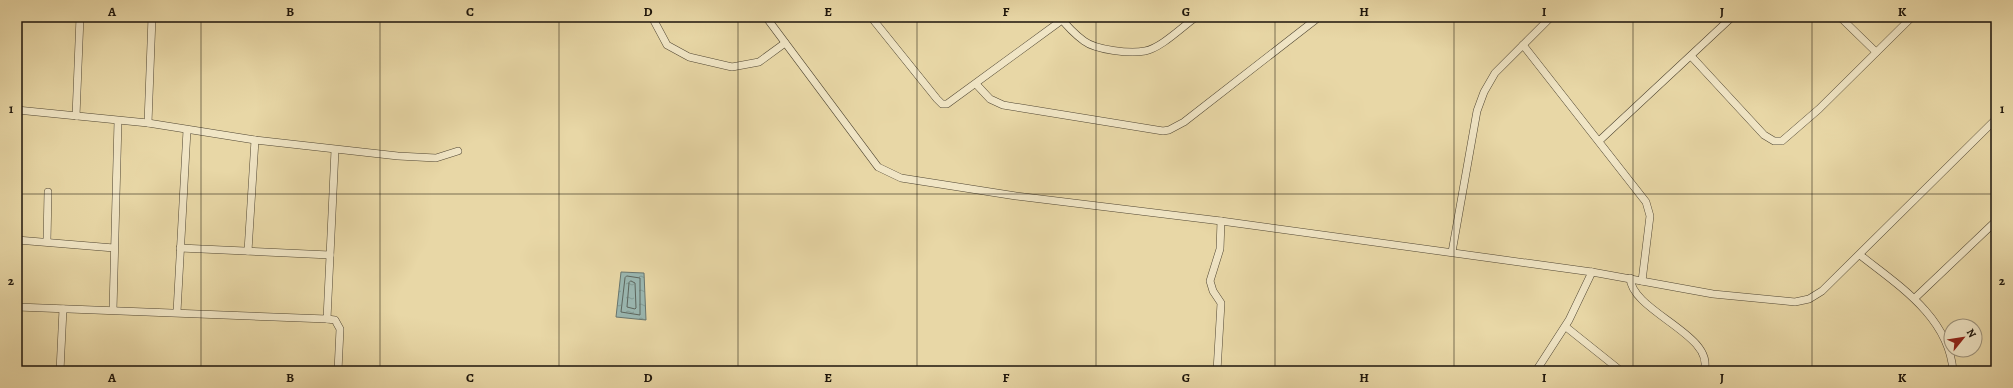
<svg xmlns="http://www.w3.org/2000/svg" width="2013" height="388" font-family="Alegreya,serif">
<defs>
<pattern id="water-ripples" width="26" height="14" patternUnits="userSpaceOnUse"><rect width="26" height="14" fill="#9ab7b1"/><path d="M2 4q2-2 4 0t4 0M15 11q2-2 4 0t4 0" fill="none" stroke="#849c97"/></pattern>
</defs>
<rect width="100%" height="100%" fill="#e8d7a6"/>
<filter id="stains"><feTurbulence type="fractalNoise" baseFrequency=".005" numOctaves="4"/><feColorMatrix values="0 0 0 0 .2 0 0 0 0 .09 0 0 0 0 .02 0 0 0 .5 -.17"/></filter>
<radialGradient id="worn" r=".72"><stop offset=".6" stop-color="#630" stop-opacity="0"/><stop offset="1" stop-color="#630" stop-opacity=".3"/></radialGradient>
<path fill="url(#water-ripples)" stroke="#68766f" d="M621 272 644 273 646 320 616 317Z"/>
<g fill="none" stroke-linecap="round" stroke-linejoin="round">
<g stroke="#5c665e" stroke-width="1">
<path d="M627 276 640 278V315L621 312 625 278Z"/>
<path d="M631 281 635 283 636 308 635 309 627 307 629 283Z"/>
</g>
<defs>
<g id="minor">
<path d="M652 17 667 45 689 57 732 67 759 62 785 43"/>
<path d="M766 17 878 167 901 178 1016 196 1221 221 1592 272 1713 294 1795 302 1809 299 1822 291 1996 119"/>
<path d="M871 17 937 99 942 104H947L1062 20"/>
<path d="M1060 17C1066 25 1076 35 1084 41 1096 50 1130 54 1145 51 1161 48 1182 27 1196 17"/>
<path d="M1840 17 1876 52"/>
<path d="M1523 45 1646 202 1650 216 1642 281"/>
<path d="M1691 56 1764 135 1774 141H1782L1819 109 1912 17"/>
<path d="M976 84 990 99 1003 105 1163 131 1169 130 1184 122 1319 17"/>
<path d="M17 110 148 123 255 140 398 156 436 158 458 151"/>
<path d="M76 116 80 17"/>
<path d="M148 123 152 17"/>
<path d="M1599 141 1732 17"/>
<path d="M17 240 114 248"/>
<path d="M47 241 48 192"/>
<path d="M180 248 330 255"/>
<path d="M248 251 255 140"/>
<path d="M1452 252 1477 111 1484 92 1495 73 1551 17"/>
<path d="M1860 255C1898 285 1949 317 1953 371"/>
<path d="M1630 278C1632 312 1716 335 1704 371"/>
<path d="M1915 298 1996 221"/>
<path d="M17 307 327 319 335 150"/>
<path d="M113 310 118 121"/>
<path d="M177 312 187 130"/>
<path d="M327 319 335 320 340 329 338 371"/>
<path d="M1566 327 1621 371"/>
<path d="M60 371 63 309"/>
<path d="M1217 371 1221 303 1213 291 1210 281 1220 249 1221 221"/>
<path d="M1536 371 1569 320 1592 272"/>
</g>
</defs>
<use href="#minor" stroke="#504632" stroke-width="8"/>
<use href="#minor" stroke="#f0e5c5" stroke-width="7"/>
</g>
<path fill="none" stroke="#1d150b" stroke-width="1" stroke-opacity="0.55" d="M201 17V371M380 17V371M559 17V371M738 17V371M917 17V371M1096 17V371M1275 17V371M1454 17V371M1633 17V371M1812 17V371M17 194H1996"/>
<rect width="2013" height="388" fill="none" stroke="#e8d7a6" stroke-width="44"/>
<g transform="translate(1963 338) rotate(60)"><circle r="19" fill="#f0e5c5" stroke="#9c927b"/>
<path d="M0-3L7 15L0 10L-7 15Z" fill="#8f2418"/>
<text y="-6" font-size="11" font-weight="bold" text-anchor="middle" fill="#1d150b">N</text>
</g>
<rect x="22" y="22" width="1969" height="344" fill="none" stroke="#1d150b" stroke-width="1.5"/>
<g font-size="13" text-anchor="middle" font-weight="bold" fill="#1d150b">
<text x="112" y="16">A</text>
<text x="290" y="16">B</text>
<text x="470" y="16">C</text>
<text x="648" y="16">D</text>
<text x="828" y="16">E</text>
<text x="1006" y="16">F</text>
<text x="1186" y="16">G</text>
<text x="1364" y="16">H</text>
<text x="1544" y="16">I</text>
<text x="1722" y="16">J</text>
<text x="1902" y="16">K</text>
<text x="11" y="113">1</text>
<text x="2002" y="113">1</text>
<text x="11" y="285">2</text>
<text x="2002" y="285">2</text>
<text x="112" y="382">A</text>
<text x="290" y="382">B</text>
<text x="470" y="382">C</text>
<text x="648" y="382">D</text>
<text x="828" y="382">E</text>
<text x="1006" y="382">F</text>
<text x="1186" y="382">G</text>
<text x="1364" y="382">H</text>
<text x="1544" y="382">I</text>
<text x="1722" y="382">J</text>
<text x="1902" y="382">K</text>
</g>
<rect width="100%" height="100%" filter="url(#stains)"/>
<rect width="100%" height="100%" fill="url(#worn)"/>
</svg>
